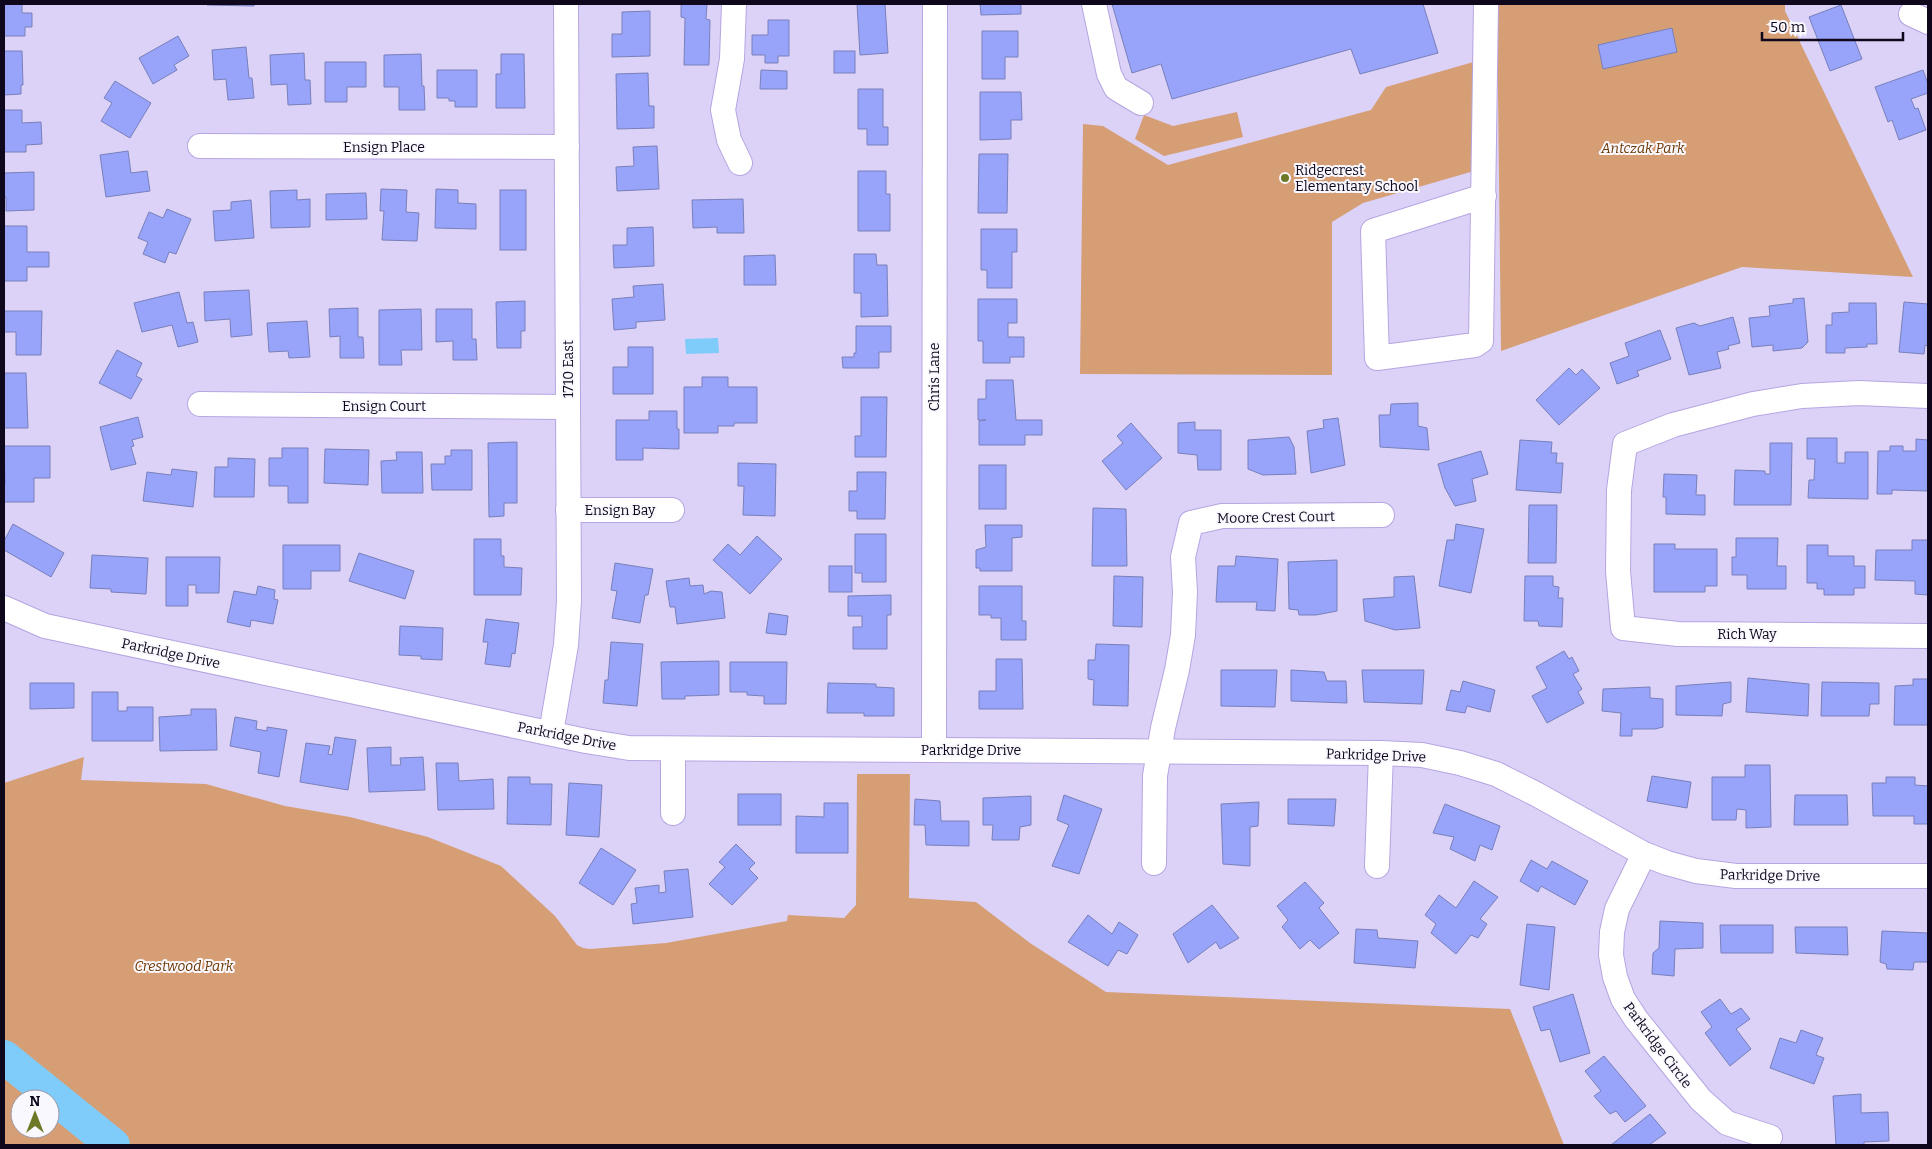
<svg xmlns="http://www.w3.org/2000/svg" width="1932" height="1149" font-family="Bitter,serif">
<rect width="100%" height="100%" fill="#dcd2f8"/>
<g fill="#d69e75" fill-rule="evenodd">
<path d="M1497 4H1785V11L1913 277 1742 267 1501 351Z"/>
<path d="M1477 61 1474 171 1363 203 1332 222V375L1080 374 1083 124 1103 126 1168 165 1371 110 1386 87Z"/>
<path d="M1237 112 1243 137 1164 156 1135 139 1144 115 1173 126Z"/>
<path d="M84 757 81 780 206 784 285 806 350 817 428 837 501 866 555 916 577 945 583 948 590 949 666 943 787 921 788 915 844 918 856 905 857 774H910L909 898 976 902 1030 943 1106 992 1510 1009 1564 1145H4V783ZM20 1099H50V1129H20Z"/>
</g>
<path fill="#7fccfb" d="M718 338 719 353 686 354 685 339Z"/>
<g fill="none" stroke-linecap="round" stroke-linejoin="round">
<path stroke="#7fccfb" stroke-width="34" d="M4 1057 113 1145"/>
</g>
<g fill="#98a3fa" stroke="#7880ba">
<path d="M4 4H22V13H32V27H25V36H4Z"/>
<path d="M207 4H254V6L207 5Z"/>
<path d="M681 4H707L706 19 710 20 709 65H684L685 18 681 17Z"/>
<path d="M857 4H885L888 53 860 55Z"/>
<path d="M980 4H1021V14L981 15Z"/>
<path d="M1112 4H1423L1438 53 1360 74 1351 49 1172 99 1161 64 1132 73Z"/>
<path d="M1841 5 1862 59 1830 71 1809 17Z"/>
<path d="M650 11V56L612 57V34H622V12Z"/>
<path d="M768 20H789V56H778V63H765V55H752V35H768Z"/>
<path d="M1672 28 1677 52 1603 69 1598 45Z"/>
<path d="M982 31H1018V57H1005V79H982Z"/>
<path d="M178 36 189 56 174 65 177 70 153 84 139 58Z"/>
<path d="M246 47 249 78H252L254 98 228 100 226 79 214 80 212 50Z"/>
<path d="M4 51H22L23 85H21V94L4 95Z"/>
<rect x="834" y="51" width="21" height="22"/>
<path d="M304 53 305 80H310L311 104 288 105 287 84 271 85 270 55Z"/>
<path d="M421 54 422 86H424L425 110H399V87H384V55Z"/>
<path d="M501 54H524L525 108H496V74H501Z"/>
<path d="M325 62H366V87H347V102H325Z"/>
<path d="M437 70H477V107H455V101H449V98H437Z"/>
<path d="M761 70 787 71V89H760Z"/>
<path d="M1923 70 1928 84V93L1911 99 1915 109 1918 108 1926 130 1899 140 1892 120 1888 122 1875 87Z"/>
<path d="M648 73 649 106H654V128L617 129 616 74Z"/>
<path d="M115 81 151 103 130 138 101 121 112 103 104 98Z"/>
<path d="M858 89H883V127H888V145H867V129H858Z"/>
<path d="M980 92H1021L1022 120H1011V139L980 140Z"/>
<path d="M4 110H22V123L41 122 42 144 26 145V152H4Z"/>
<path d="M657 146 659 189 617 191 616 167 634 166 633 147Z"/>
<path d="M128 151 131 173 147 171 150 191 106 197 100 155Z"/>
<path d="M979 154H1008L1007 213H978Z"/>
<path d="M858 171H886V194H890V231H858Z"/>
<path d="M34 172V210L6 211V197H4V173Z"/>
<path d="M381 189 407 190 406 212 419 213 417 241 382 240 384 211H380Z"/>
<path d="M436 189 458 190V203L476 204V229L435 228Z"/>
<path d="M297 190V200L310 199V227L271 228 270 191Z"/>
<rect x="500" y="190" width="26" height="60"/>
<path d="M366 193 367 219 326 220V194Z"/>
<path d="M743 199 744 233H717V227L693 228 692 200Z"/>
<path d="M251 200 254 238 215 241 213 211 231 210V202Z"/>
<path d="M167 209 191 219 176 254 169 252 165 263 143 254 148 242 138 238 149 212 163 218Z"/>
<path d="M4 226H27V252H49V267H27V281H4Z"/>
<path d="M653 227 654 266 614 268 613 245H627V228Z"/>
<path d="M981 229H1017V252H1012V288H987V270H981Z"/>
<path d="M854 254H876L877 265H887L888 316 861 317V293H854Z"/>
<path d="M775 255 776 285H744V256Z"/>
<path d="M663 284 665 320 636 322V328L614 330 612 299 634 297 633 286Z"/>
<path d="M249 290 252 335 231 337 230 319 205 321 204 292Z"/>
<path d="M179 292 187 323 193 322 198 342 178 347 172 325 142 332 134 303Z"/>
<path d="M1804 298 1808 342 1802 348 1773 351V345L1752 347 1749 318 1770 316 1769 306 1793 303V299Z"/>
<path d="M978 299H1017V323H1008V337H1024V357H1010V363H983V341H978Z"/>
<path d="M525 301V331H521V348H497L496 302Z"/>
<path d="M1904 302 1928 304V346L1925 345 1924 354 1899 352Z"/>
<path d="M1849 303H1876L1877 344H1867V347L1845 348V353H1826V325H1832V313L1849 312Z"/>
<path d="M358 308V337H363L364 358H340V336L330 337 329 309Z"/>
<path d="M421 309 422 350H401L402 365H379V310Z"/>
<path d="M436 309H472V339H476L477 360H453V341L436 342Z"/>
<path d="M4 311H42L41 355H16V332H4Z"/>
<path d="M1733 317 1740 343 1728 346 1729 349 1717 352 1721 368 1689 375 1676 328 1694 323 1700 326Z"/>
<path d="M307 321 310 357 289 358 288 351 269 352 267 323Z"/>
<path d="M856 326H891V352H879V368H843L842 357H854V353H856Z"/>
<path d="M1660 330 1671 359 1637 371 1639 376 1617 384 1610 363 1629 356 1625 343Z"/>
<path d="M628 347H653V394H613V367H628Z"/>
<path d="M117 350 142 363 136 376 142 379 131 399 99 383Z"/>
<path d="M1569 368 1576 375 1582 369 1600 388 1559 425 1536 400Z"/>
<path d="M4 373H26L28 428H4Z"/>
<path d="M702 377H728V387H757V423H734V426H718V433H684V387H702Z"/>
<path d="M986 380H1013L1016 420H1042V435H1025V445H979V421L986 420H978V399H986Z"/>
<path d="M861 397H887L886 457H855V436H861Z"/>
<path d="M1418 403V426L1427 428 1429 450 1380 447 1379 415H1390L1391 404Z"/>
<path d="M649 411H677V429H679V449L643 448V460H616V420H649Z"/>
<path d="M138 417 143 437 132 440 134 446 131 447 136 464 111 470 100 427Z"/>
<path d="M1338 418 1345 465 1311 473 1307 431 1324 428 1323 420Z"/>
<path d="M1195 422V430H1221V470H1198L1197 455 1178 453V423Z"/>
<path d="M1131 423 1162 458 1126 490 1102 461 1123 443 1117 436Z"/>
<path d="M1289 437 1294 447 1296 474 1263 475 1248 469V440Z"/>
<path d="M1807 438H1837V463H1845V452H1868V499L1808 498 1809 480H1814L1815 459H1807Z"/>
<path d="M1916 439 1928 440V491L1892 490V494H1877L1878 451H1890V446H1903V451H1916Z"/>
<path d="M1520 440 1552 442 1551 453H1557L1556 463H1563L1561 493 1516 490Z"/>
<path d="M517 442V503H504V516L489 517 488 443Z"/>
<path d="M1770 443H1792L1791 505H1734L1735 470 1765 471V474H1770Z"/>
<path d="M4 446H50V478H34V502H4V484H5Z"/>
<path d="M282 448H308V503H288V486H269V458H282Z"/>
<path d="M325 449 369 450 368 485 324 483Z"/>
<path d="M451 450H472V490H432L431 464H445V456H451Z"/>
<path d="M1481 451 1488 474 1472 479 1476 501 1455 506 1445 488 1438 464Z"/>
<path d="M396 452H422L423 493H382L381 461 397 460Z"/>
<path d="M228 458 255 459 254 497H214L215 467H228Z"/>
<path d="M738 463 776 464 775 516 743 515 744 486H738Z"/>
<rect x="979" y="465" width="27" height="44"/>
<path d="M172 469 197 472 193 507 143 501 147 472 171 475Z"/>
<path d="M857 472H886L885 519H857V511H849V491H857Z"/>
<path d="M1664 474 1697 475 1696 495H1705V515L1666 514V497H1663Z"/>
<path d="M1529 505H1557L1556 563H1528Z"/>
<path d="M1093 508 1126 509 1127 566H1092Z"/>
<path d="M13 524 64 553 51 577 4 550V541Z"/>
<path d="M1456 524 1484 529 1471 593 1439 586 1447 540H1454Z"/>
<path d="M985 525H1022V537L1012 538V571H980V568H976V550L986 547Z"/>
<path d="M855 534H886V582H862V573H855Z"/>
<path d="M757 536 782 559 750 594 713 560 728 544 740 555Z"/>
<path d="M1736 538H1778L1777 566H1786V589H1747V575H1732V557H1736Z"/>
<path d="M474 539H501V556H504V567L522 568 521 595H474Z"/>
<path d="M1912 540H1928V595L1915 594V581L1875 580 1876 550H1912Z"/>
<path d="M1654 544H1675V549H1717V586H1705V592H1654Z"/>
<path d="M283 545H340V571H311V589H283Z"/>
<path d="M1807 545H1828V556H1854V566H1865V588H1854V595H1824V589H1817V583H1807Z"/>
<path d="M359 553 414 571 405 599 349 581Z"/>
<path d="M92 555 148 558 146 594 111 592V589L90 588Z"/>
<path d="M1236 556 1278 559 1275 611 1256 610 1257 602H1216L1218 566H1235Z"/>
<path d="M166 557H220L219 593H196V585H188V606H166Z"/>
<path d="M1337 560V611L1316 615H1299L1298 610 1289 609 1288 562Z"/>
<path d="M615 563 653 569 648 595H645L640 623 612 618 617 591 611 590Z"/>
<rect x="829" y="566" width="23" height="26"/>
<path d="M1114 576 1143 577 1142 627 1113 626Z"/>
<path d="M1414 576 1420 628 1395 630 1365 621 1363 599 1394 597V577Z"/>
<path d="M1525 576H1553V586L1559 587 1558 598H1563L1562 627 1539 626 1538 621H1524Z"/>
<path d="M689 578 690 586 703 585 704 594 711 591 722 592 725 618 677 624 675 607H670L666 581Z"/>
<path d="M258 586 275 590 274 599 278 600 273 624 251 620 250 627 227 622 234 591 256 595Z"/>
<path d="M979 586H1022V621H1026V640H1001V618H991V615H979Z"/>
<path d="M891 595V615H887V649H853V627H862V616H848V596Z"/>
<path d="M769 613 788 616 786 635 766 633Z"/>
<path d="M486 619 519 623 515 654 512 653 510 667 485 664 488 642H483Z"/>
<path d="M400 626 443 628 442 660 421 659V656L399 655Z"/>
<path d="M611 642 643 644 637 706 603 703 605 680H608Z"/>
<path d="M1096 644 1129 645 1128 706 1093 705 1094 680 1088 679V660H1095Z"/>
<path d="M1564 651 1569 659 1572 657 1579 671 1573 674 1582 689 1578 692 1584 703 1547 723 1532 696 1547 688 1536 667Z"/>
<path d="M996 659H1022L1023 709H979V691H996Z"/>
<path d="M719 661V695L685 696V699H662L661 662Z"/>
<path d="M730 662H787L786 704H764V696L747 695V692H730Z"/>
<path d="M1221 670H1277L1275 707 1221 706Z"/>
<path d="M1291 670 1324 672 1327 681H1346L1347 703 1291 701Z"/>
<path d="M1362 670H1424L1422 704 1364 702Z"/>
<path d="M1748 678 1809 684 1808 716 1746 712Z"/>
<path d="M1913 679H1928V725H1894L1895 686 1913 685Z"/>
<path d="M1463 681 1495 690 1490 712 1467 706 1465 713 1446 710 1451 690 1460 692Z"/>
<path d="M1731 682V702L1723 704 1722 716 1676 715V686Z"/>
<path d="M1822 682 1879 683V704H1870L1869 716H1821Z"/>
<path d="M30 683H74V708L30 709Z"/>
<path d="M828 683 876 684V687L894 688V716H864V713H827Z"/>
<path d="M1650 687V698L1663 699V727L1655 729H1632V736H1620L1621 713 1602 711 1603 689Z"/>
<path d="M92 692H118V711H127V707H153V741H92Z"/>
<path d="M191 709H216L217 750 160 751 159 717 191 715Z"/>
<path d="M235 717 257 721 256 729 267 731V727L287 730 279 777 258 773 261 752 230 746Z"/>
<path d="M335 737 356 740 348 790 300 782 306 743 330 746 328 754 332 755Z"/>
<path d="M391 747V765H401L400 758 423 757 425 790 369 792 367 748Z"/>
<path d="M436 763H458L459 781 493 779 494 809 438 810Z"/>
<path d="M1745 765H1770L1771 827 1746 828V810L1737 809 1736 820H1712V777H1745Z"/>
<path d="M1652 776 1691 782 1687 808 1647 801Z"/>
<path d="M508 777H530V784H552L551 825 507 824Z"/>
<path d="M1886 777H1915V785L1928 786V824H1914V816H1873L1872 783H1886Z"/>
<path d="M569 783 602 785 599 837 566 835Z"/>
<rect x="738" y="794" width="43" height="31"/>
<path d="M1064 795 1102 809 1079 874 1052 866 1069 825 1057 820Z"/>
<path d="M1795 795H1847L1848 825H1794Z"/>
<path d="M1031 796V825L1020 827 1019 840H992L993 825H983V798Z"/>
<path d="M915 799 940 801 941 821H969V846L926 845 925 825H914Z"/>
<path d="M1288 799H1336L1334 826 1288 824Z"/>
<path d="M1259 802 1258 826 1250 827V866L1223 864 1221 804Z"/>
<path d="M824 803H848V853H796V816L824 817Z"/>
<path d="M1445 804 1500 826 1492 850 1480 845 1475 861 1450 849 1454 837 1433 833Z"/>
<path d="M736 844 755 863 749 869 758 878 732 905 709 884 725 867 719 862Z"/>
<path d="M601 848 636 870 613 905 579 883Z"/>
<path d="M1531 860 1547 869 1552 861 1588 881 1575 905 1541 886 1538 892 1520 881Z"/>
<path d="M688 869 693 917 633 924 631 904 637 903 635 888 659 885V893L666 892 664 871Z"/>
<path d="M1474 881 1498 897 1480 919 1487 924 1478 938 1471 935 1456 954 1431 933 1436 924 1425 915 1439 895 1456 908Z"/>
<path d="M1305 882 1324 903 1319 908 1339 933 1319 949 1310 940 1300 949 1282 927 1288 920 1277 906Z"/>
<path d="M1212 905 1239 938 1220 949 1216 942 1188 963 1173 934Z"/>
<path d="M1088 915 1112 934 1119 922 1138 935 1127 954 1118 950 1108 966 1068 942Z"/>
<path d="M1660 921 1703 923V948L1675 949 1674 976 1652 974 1653 953 1659 948Z"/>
<path d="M1527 924 1555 927 1549 990 1520 985Z"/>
<path d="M1720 925H1773V953H1721Z"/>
<path d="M1795 927H1847L1848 955 1796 953Z"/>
<path d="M1356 929 1377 930 1378 938 1418 941 1415 968 1354 963Z"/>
<path d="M1882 931 1928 933V962H1914L1913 970 1887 969 1886 964 1880 962Z"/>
<path d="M1573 994 1590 1053 1560 1062 1550 1029 1541 1031 1533 1007Z"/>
<path d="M1720 999 1731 1014 1741 1008 1750 1019 1736 1029 1751 1049 1730 1066 1705 1033 1712 1027 1701 1012Z"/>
<path d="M1801 1030 1823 1038 1816 1055 1824 1058 1814 1084 1770 1068 1780 1038 1796 1043Z"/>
<path d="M1604 1056 1646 1106 1625 1122 1616 1111 1610 1114 1594 1096 1601 1091 1585 1071Z"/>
<path d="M1861 1094V1113L1888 1112 1889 1141 1864 1142V1145H1836L1833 1096Z"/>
<path d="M1650 1114 1666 1133 1649 1145H1611Z"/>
</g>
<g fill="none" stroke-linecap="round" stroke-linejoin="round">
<defs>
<g id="minor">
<path d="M734 4 732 59 723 110 729 140 740 163"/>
<path d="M1094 4 1109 74 1116 88 1141 103"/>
<path d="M1911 14 1928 22"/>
<path d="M200 146 567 147"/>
<path d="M1484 196 1373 231 1377 358 1475 345 1481 341 1486 4"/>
<path d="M1928 396 1859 393 1802 396 1753 404 1673 425 1625 444 1619 490 1618 571 1623 628 1678 634 1928 636"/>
<path d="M200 404 568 407"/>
<path d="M568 510H672"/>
<path d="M4 608 45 626 586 741 629 748 1381 753 1422 755 1460 763 1496 774 1536 794 1644 854 1667 863 1696 871 1736 876H1928"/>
<path d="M551 733 566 645 569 601 566 4"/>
<path d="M673 749V813"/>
<path d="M934 750 935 4"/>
<path d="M1644 854 1617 909 1612 932 1611 955 1615 977 1623 999 1636 1019 1701 1100 1727 1123 1770 1137"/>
<path d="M1154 863 1155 776 1163 728 1177 670 1183 635 1185 592 1183 557 1191 523 1222 516 1382 515"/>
<path d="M1377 866 1381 753"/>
</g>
</defs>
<use href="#minor" stroke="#b6a5e1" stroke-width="26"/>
<use href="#minor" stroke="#fff" stroke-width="24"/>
</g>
<circle fill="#6d7926" stroke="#faf8ff" stroke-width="2" cx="1285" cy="178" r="5"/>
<g text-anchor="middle" stroke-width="4" stroke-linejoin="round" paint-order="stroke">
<g font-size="14" fill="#0f081c" stroke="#faf8ff">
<text x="384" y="152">Ensign Place</text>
<text transform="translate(568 369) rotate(-90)" y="5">1710 East</text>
<text transform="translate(934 377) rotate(-90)" y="5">Chris Lane</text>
<text x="384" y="411">Ensign Court</text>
<text x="620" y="515">Ensign Bay</text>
<text transform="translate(1276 517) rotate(-1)" y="5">Moore Crest Court</text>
<text x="1747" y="639">Rich Way</text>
<text transform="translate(171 653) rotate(12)" y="5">Parkridge Drive</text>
<text transform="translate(567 736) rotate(11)" y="5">Parkridge Drive</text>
<text x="971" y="755">Parkridge Drive</text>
<text transform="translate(1376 755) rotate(2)" y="5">Parkridge Drive</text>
<text transform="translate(1770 875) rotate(1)" y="5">Parkridge Drive</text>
<text transform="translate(1658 1045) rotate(53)" y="5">Parkridge Circle</text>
</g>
<g font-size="14" font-style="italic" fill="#6c3803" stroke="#faf8ff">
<text x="1643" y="153">Antczak Park</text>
<text x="184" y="971">Crestwood Park</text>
</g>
<g font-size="14" fill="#0f081c" stroke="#faf8ff" text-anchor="start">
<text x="1295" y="175">Ridgecrest<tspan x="1295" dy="16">Elementary School</tspan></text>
</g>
</g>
<rect width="1932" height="1149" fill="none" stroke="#0f081c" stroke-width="10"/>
<g transform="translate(35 1114)"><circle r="24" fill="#faf8ff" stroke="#9c98a4"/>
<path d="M0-4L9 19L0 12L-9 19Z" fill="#6d7926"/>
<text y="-8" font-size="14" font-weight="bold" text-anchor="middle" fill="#0f081c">N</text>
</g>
<path d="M1762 32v8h141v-8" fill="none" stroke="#0f081c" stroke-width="2.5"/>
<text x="1770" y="32" font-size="15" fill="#0f081c" stroke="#faf8ff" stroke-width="4" paint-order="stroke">50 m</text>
</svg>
